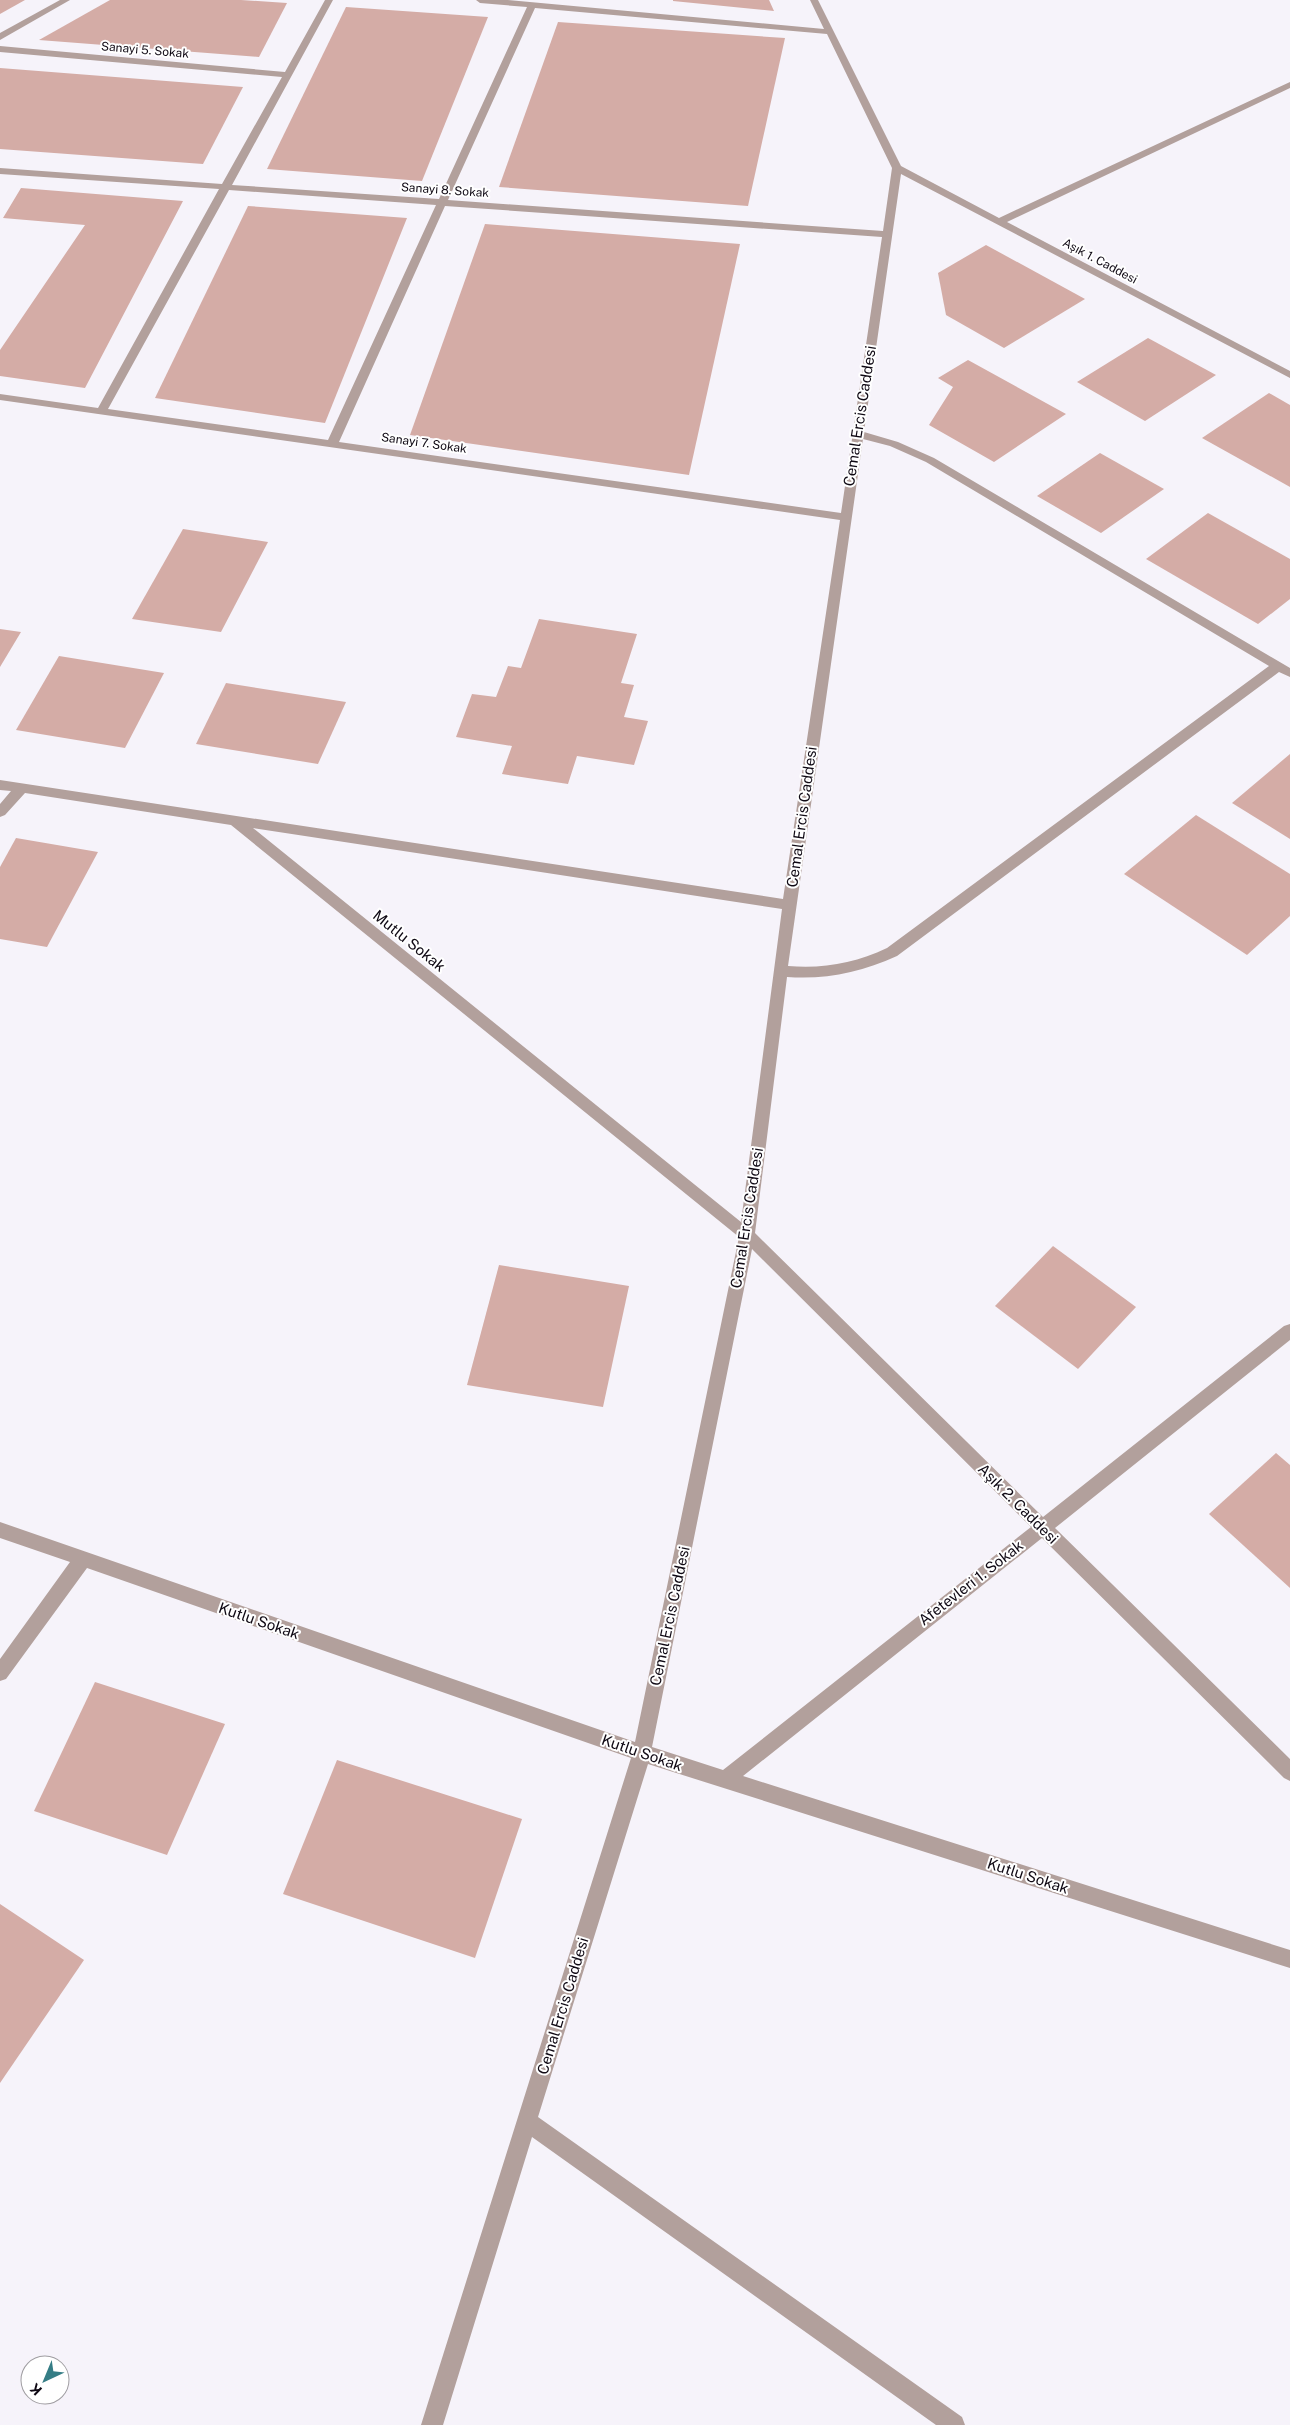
<svg xmlns="http://www.w3.org/2000/svg" width="1290" height="2425" font-family="'Public Sans',sans-serif">
<rect width="100%" height="100%" fill="#f6f3fa"/>
<g fill="#d4aca6">
<path d="M0 0H25L0 14Z"/>
<path d="M110 0H241L287 3 259 57 39 40Z"/>
<path d="M673 0H769L774 11 673 1Z"/>
<path d="M346 7 488 17 422 181 267 169Z"/>
<path d="M558 22 785 38 748 206 499 187Z"/>
<path d="M0 68 243 87 203 164 0 149Z"/>
<path d="M21 188 183 201 85 388 0 376V350L85 225 3 218Z"/>
<path d="M248 206 407 218 325 423 155 398Z"/>
<path d="M485 224 740 244 689 475 410 435Z"/>
<path d="M986 245 1085 299 1004 348 946 315 938 273Z"/>
<path d="M1148 338 1216 375 1145 421 1077 382Z"/>
<path d="M968 360 1066 414 994 462 929 425 953 387 938 378Z"/>
<path d="M1269 393 1290 405V487L1202 438Z"/>
<path d="M1100 453 1164 489 1101 533 1037 496Z"/>
<path d="M1208 513 1290 559V599L1258 624 1146 559Z"/>
<path d="M183 529 268 542 221 632 132 619Z"/>
<path d="M539 619 637 634 621 683 634 685 624 717 648 721 634 765 577 756 568 784 502 774 512 746 456 737 472 694 496 697 508 666 521 668Z"/>
<path d="M0 629 21 632 0 667Z"/>
<path d="M59 656 164 673 125 748 16 730Z"/>
<path d="M226 683 346 702 318 764 196 744Z"/>
<path d="M1290 754V839L1232 803Z"/>
<path d="M1196 815 1290 874V916L1247 955 1124 874Z"/>
<path d="M16 838 98 852 47 947 0 939V867Z"/>
<path d="M1053 1246 1136 1307 1078 1369 995 1306Z"/>
<path d="M499 1265 629 1286 603 1407 467 1385Z"/>
<path d="M1276 1453 1290 1465V1588L1209 1514Z"/>
<path d="M95 1682 225 1724 167 1855 34 1811Z"/>
<path d="M337 1760 522 1819 475 1958 283 1894Z"/>
<path d="M0 1904 84 1960 0 2083Z"/>
</g>
<g fill="none" stroke-linecap="round" stroke-linejoin="round">
<path fill="#b2a09c" fill-rule="evenodd" d="M325 0H333L232 185 439 199 527 7 480 3 476 0H508L824 29 810 0H818L901 166 999 218 1290 82V88L1007 222 1290 371V378L901 174 864 432 898 442 934 458 1290 668V677L1279 672 897 956C861 972 826 980 787 977L755 1233 1043 1517 1284 1326 1290 1324V1340L1055 1528 1290 1759V1781L1284 1778 1042 1538 743 1776 1290 1950V1968L648 1764 538 2117 962 2417 965 2425H936L532 2137 443 2425H421L631 1758 87 1568 6 1679 0 1681V1659L70 1562 0 1538V1522L635 1742 739 1237 231 825 25 793 5 815 0 817V804L11 791 0 790V780L783 899 840 520 0 400V394L98 408 219 189 0 174V168L222 184 282 77 0 52V46L285 72ZM535 8 827 34 892 168 883 231 448 200ZM229 190 436 205 328 440 108 409ZM445 206 882 237 841 513 339 442ZM863 439 890 446 926 462 1269 666 887 948C855 963 824 969 788 966ZM253 828 782 909 741 1222ZM752 1249 1031 1527 723 1770 652 1747Z"/>
<path fill="#b2a09c" fill-rule="evenodd" d="M60 0H70L0 40V33Z"/>
</g>
<g text-anchor="middle" stroke-width="4" stroke-linejoin="round" paint-order="stroke">
<g font-size="12" fill="#0f0914" stroke="#fff">
<text transform="translate(145 50) rotate(5)" y="4">Sanayi 5. Sokak</text>
<text transform="translate(445 190) rotate(4)" y="4">Sanayi 8. Sokak</text>
<text transform="translate(1100 261) rotate(28)" y="4">Aşık 1. Caddesi</text>
<text transform="translate(424 443) rotate(8)" y="4">Sanayi 7. Sokak</text>
</g>
<g font-size="15" fill="#0f0914" stroke="#fff">
<text transform="translate(860 416) rotate(-81)" y="5">Cemal Ercis Caddesi</text>
<text transform="translate(802 817) rotate(-82)" y="5">Cemal Ercis Caddesi</text>
<text transform="translate(409 941) rotate(39)" y="5">Mutlu Sokak</text>
<text transform="translate(747 1218) rotate(-81)" y="5">Cemal Ercis Caddesi</text>
<text transform="translate(1018 1504) rotate(45)" y="5">Aşık 2. Caddesi</text>
<text transform="translate(971 1583) rotate(-38)" y="5">Afetevleri 1. Sokak</text>
<text transform="translate(670 1616) rotate(-78)" y="5">Cemal Ercis Caddesi</text>
<text transform="translate(259 1621) rotate(19)" y="5">Kutlu Sokak</text>
<text transform="translate(642 1753) rotate(19)" y="5">Kutlu Sokak</text>
<text transform="translate(1028 1876) rotate(18)" y="5">Kutlu Sokak</text>
<text transform="translate(563 2006) rotate(-73)" y="5">Cemal Ercis Caddesi</text>
</g>
</g>
<g transform="translate(45 2380) rotate(224)"><circle r="24" fill="#ffffff" stroke="#9f9da1"/>
<path d="M0-4L9 19L0 12L-9 19Z" fill="#357d85"/>
<text y="-8" font-size="14" font-weight="bold" text-anchor="middle" fill="#0f0914">K</text>
</g>
</svg>
